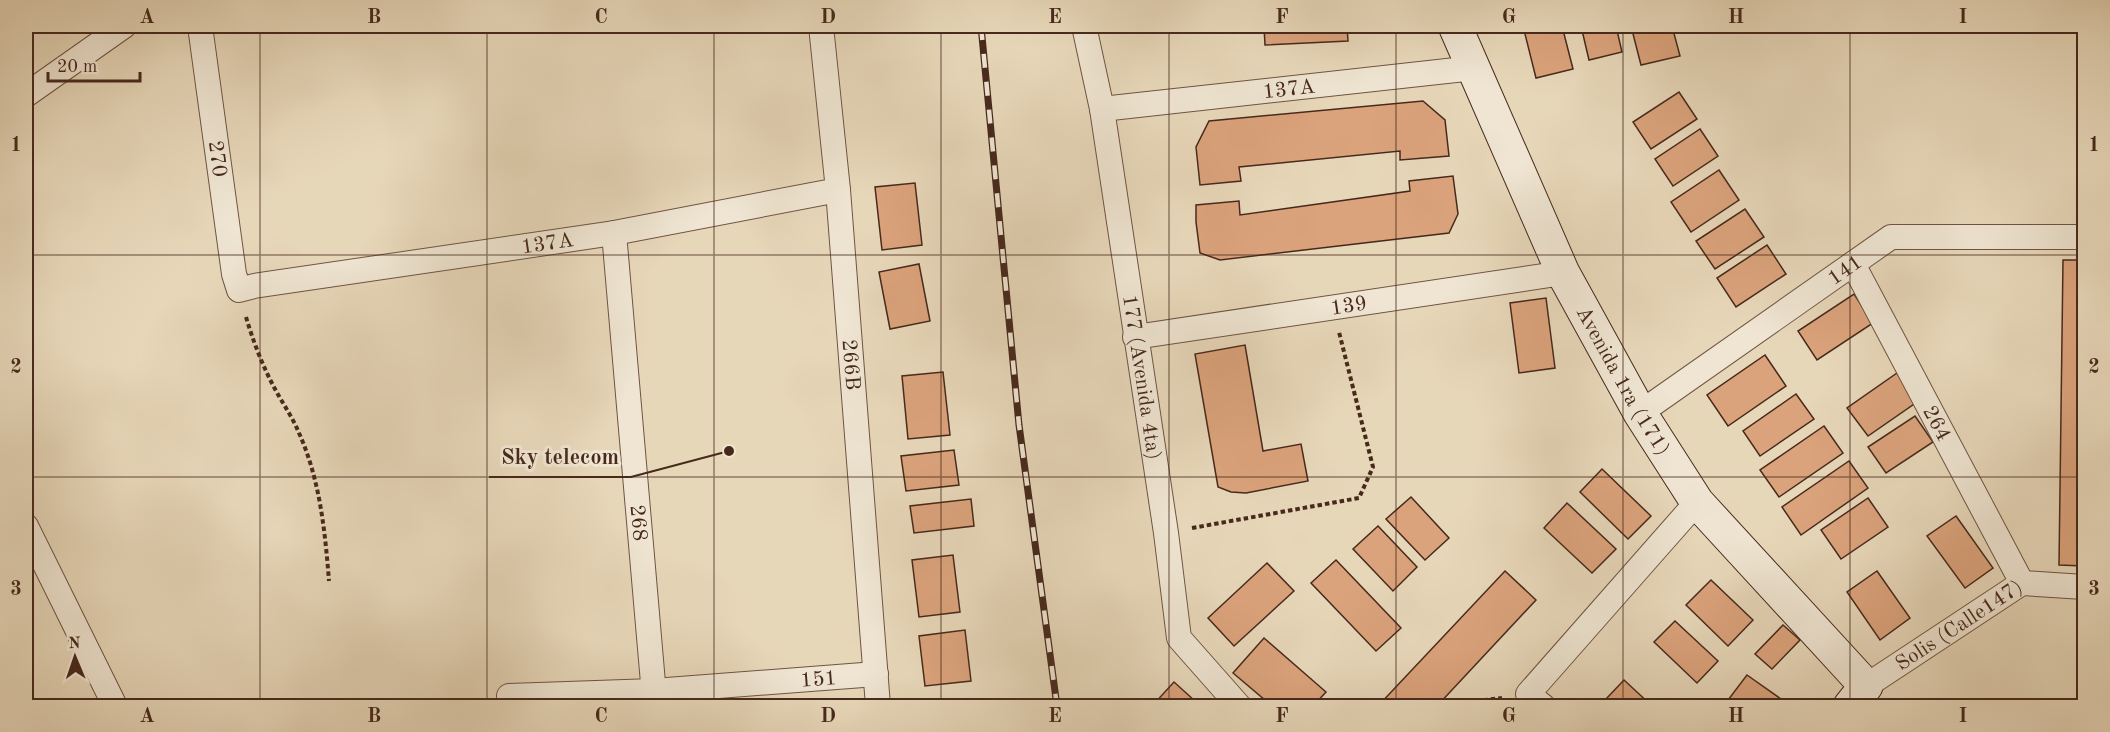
<svg xmlns="http://www.w3.org/2000/svg" width="2110" height="732" font-family="'Old Standard TT',serif">
<rect width="100%" height="100%" fill="#e7d7b9"/>
<filter id="stains"><feTurbulence type="fractalNoise" baseFrequency=".00333" numOctaves="4"/><feColorMatrix values="0 0 0 0 .2 0 0 0 0 .09 0 0 0 0 .02 0 0 0 .5 -.17"/></filter>
<radialGradient id="worn" r=".72"><stop offset=".6" stop-color="#630" stop-opacity="0"/><stop offset="1" stop-color="#630" stop-opacity=".3"/></radialGradient>
<g fill="#dba37c" stroke="#47291c" stroke-width="1.5">
<path d="M1264 26H1347L1348 41 1265 45Z"/>
<path d="M1523 26H1562L1573 69 1536 78Z"/>
<path d="M1581 26H1616L1622 52 1589 60Z"/>
<path d="M1631 26H1672L1680 56 1641 65Z"/>
<path d="M1679 92 1697 119 1651 149 1633 122Z"/>
<path d="M1423 101 1445 120 1449 156 1400 160V151L1239 167 1241 181 1200 185 1196 147 1209 121Z"/>
<path d="M1700 129 1718 156 1673 186 1655 159Z"/>
<path d="M1719 170 1739 200 1691 232 1671 202Z"/>
<path d="M1453 176 1458 214 1449 233 1220 260 1200 253 1196 222V205L1239 201 1240 215 1410 191 1409 181Z"/>
<path d="M915 183 922 245 882 250 875 187Z"/>
<path d="M1745 209 1764 237 1715 269 1696 241Z"/>
<path d="M1767 245 1786 274 1736 307 1717 278Z"/>
<path d="M2063 260H2084V566L2059 565Z"/>
<path d="M919 264 930 321 890 329 879 272Z"/>
<path d="M1854 294 1873 323 1817 360 1798 331Z"/>
<path d="M1546 298 1555 368 1519 373 1510 303Z"/>
<path d="M1245 345 1263 451 1301 444 1308 481 1246 493 1231 492 1218 487 1195 354Z"/>
<path d="M1765 355 1786 386 1728 426 1707 395Z"/>
<path d="M943 372 950 435 908 439 902 376Z"/>
<path d="M1897 373 1917 402 1868 436 1847 408Z"/>
<path d="M1796 394 1814 419 1760 456 1743 431Z"/>
<path d="M1915 416 1933 442 1886 473 1868 447Z"/>
<path d="M1824 426 1843 453 1779 497 1760 470Z"/>
<path d="M954 450 959 485 906 491 901 456Z"/>
<path d="M1849 461 1868 488 1801 535 1782 507Z"/>
<path d="M1602 469 1651 516 1628 539 1580 492Z"/>
<path d="M1411 497 1449 538 1425 560 1386 519Z"/>
<path d="M1868 498 1888 527 1841 559 1821 530Z"/>
<path d="M971 499 974 526 914 533 910 506Z"/>
<path d="M1567 503 1616 549 1592 573 1544 528Z"/>
<path d="M1956 516 1993 568 1965 588 1927 536Z"/>
<path d="M1378 526 1417 567 1393 591 1353 549Z"/>
<path d="M953 555 960 612 919 617 912 560Z"/>
<path d="M1336 560 1401 628 1376 651 1311 583Z"/>
<path d="M1267 563 1294 591 1234 646 1208 618Z"/>
<path d="M1505 571 1536 600 1437 706H1378Z"/>
<path d="M1877 571 1910 618 1880 640 1847 592Z"/>
<path d="M1711 580 1753 620 1728 646 1686 605Z"/>
<path d="M1675 621 1718 661 1697 683 1654 642Z"/>
<path d="M1783 625 1800 640 1772 669 1755 654Z"/>
<path d="M965 630 971 681 925 686 919 636Z"/>
<path d="M1264 638 1326 692 1313 706H1272L1233 673Z"/>
<path d="M1747 675 1791 706H1737L1728 700Z"/>
<path d="M1624 680 1652 706H1614L1606 699Z"/>
<path d="M1174 682 1195 701 1190 706H1152Z"/>
</g>
<g fill="none" stroke-linecap="round" stroke-linejoin="round">
<defs>
<g id="street">
<path id="s1" d="M200 26 234 274 239 290 254 286 614 233 838 190"/>
<path id="s2" d="M821 26 838 190 878 706"/>
<path id="s3" d="M1084 26 1102 109 1166 533 1179 638 1239 706"/>
<path d="M26 95 124 26"/>
<path id="s4" d="M1102 109 1474 68"/>
<path id="s5" d="M614 233 655 706"/>
<path id="s6" d="M1853 264 2022 583"/>
<path id="s7" d="M1135 337 1563 273"/>
<path id="s8" d="M1640 413 1891 237H2084"/>
<path d="M26 526 115 706"/>
<path id="s9" d="M1866 686 2022 583 2084 587"/>
<path id="s10" d="M509 696 654 691 876 674"/>
<path d="M1543 706 1528 694 1697 502"/>
</g>
<g id="secondary">
<path id="s11" d="M1455 26 1563 273 1640 413 1697 502 1866 686 1850 706"/>
</g>
</defs>
<use href="#street" stroke="#6f5443" stroke-width="26"/>
<use href="#secondary" stroke="#47291c" stroke-width="35"/>
<g stroke="#47291c" stroke-width="4" stroke-dasharray="4.5 3" stroke-linecap="butt">
<path d="M246 317C253 341 263 367 275 389 283 404 293 418 299 433 320 480 325 531 329 581"/>
<path d="M1192 528 1359 498 1373 467 1339 332"/>
<path d="M1478 706 1485 700 1502 698"/>
</g>
<use href="#street" stroke="#efe5d2" stroke-width="24"/>
<use href="#secondary" stroke="#efe5d2" stroke-width="33"/>
<defs>
<path id="rail" d="M981 26 1019 425 1057 706"/>
</defs>
<use href="#rail" stroke="#47291c" stroke-width="7"/>
<use href="#rail" stroke="#efe5d2" stroke-width="4.5" stroke-dasharray="14" stroke-linecap="butt"/>
</g>
<path fill="none" stroke="#47291c" stroke-width="1.5" stroke-opacity="0.55" d="M260 26V706M487 26V706M714 26V706M941 26V706M1169 26V706M1396 26V706M1623 26V706M1850 26V706M26 255H2084M26 477H2084"/>
<g text-anchor="middle" stroke-width="6" stroke-linejoin="round" paint-order="stroke">
<g font-size="21" fill="#47291c" stroke="#efe5d2">
<text dy="7" stroke="none"><textPath href="#s4" startOffset="188">137A</textPath></text>
<text dy="7" stroke="none"><textPath href="#s1" startOffset="134">270</textPath></text>
<text dy="7" stroke="none"><textPath href="#s1" startOffset="579">137A</textPath></text>
<text dy="7" stroke="none"><textPath href="#s8" startOffset="250">141</textPath></text>
<text dy="7" stroke="none"><textPath href="#s7" startOffset="216">139</textPath></text>
<text dy="7" stroke="none"><textPath href="#s2" startOffset="340">266B</textPath></text>
<text dy="7" stroke="none"><textPath href="#s3" startOffset="356">177 (Avenida 4ta)</textPath></text>
<text dy="7" stroke="none"><textPath href="#s11" startOffset="393">Avenida 1ra (171)</textPath></text>
<text dy="7" stroke="none"><textPath href="#s6" startOffset="180">264</textPath></text>
<text dy="7" stroke="none"><textPath href="#s5" startOffset="291">268</textPath></text>
<text dy="7" stroke="none"><textPath href="#s9" startOffset="111">Solis (Calle147)</textPath></text>
<text dy="7" stroke="none"><textPath href="#s10" startOffset="310">151</textPath></text>
</g>
</g>
<path fill="none" stroke="#47291c" stroke-width="2" d="M729 451L631 477H489"/>
<circle fill="#47291c" stroke="#efe5d2" stroke-width="2" cx="729" cy="451" r="6"/>
<g font-size="22" text-anchor="middle" font-weight="bold" fill="#47291c" stroke="#efe5d2" stroke-width="6" stroke-linejoin="round" paint-order="stroke">
<text x="560" y="464">Sky telecom</text>
</g>
<rect width="2110" height="732" fill="none" stroke="#e7d7b9" stroke-width="66"/>
<g transform="translate(75 657) rotate(358)" stroke="#efe5d2" stroke-width="4.5" paint-order="stroke">
<path d="M0-4.5L10 22L0 15L-10 22Z" fill="#47291c"/>
<text y="-9" font-size="16" font-weight="bold" text-anchor="middle" fill="#47291c">N</text>
</g>
<path d="M48 72v9h92v-9" fill="none" stroke="#47291c" stroke-width="3"/>
<text x="57" y="72" font-size="18" fill="#47291c" stroke="#efe5d2" stroke-width="4.5" paint-order="stroke">20 m</text>
<rect x="33" y="33" width="2044" height="666" fill="none" stroke="#47291c" stroke-width="2"/>
<g font-size="20" text-anchor="middle" font-weight="bold" fill="#47291c">
<text x="147" y="23">A</text>
<text x="374" y="23">B</text>
<text x="601" y="23">C</text>
<text x="828" y="23">D</text>
<text x="1055" y="23">E</text>
<text x="1282" y="23">F</text>
<text x="1509" y="23">G</text>
<text x="1736" y="23">H</text>
<text x="1963" y="23">I</text>
<text x="16" y="151">1</text>
<text x="2094" y="151">1</text>
<text x="16" y="373">2</text>
<text x="2094" y="373">2</text>
<text x="16" y="595">3</text>
<text x="2094" y="595">3</text>
<text x="147" y="722">A</text>
<text x="374" y="722">B</text>
<text x="601" y="722">C</text>
<text x="828" y="722">D</text>
<text x="1055" y="722">E</text>
<text x="1282" y="722">F</text>
<text x="1509" y="722">G</text>
<text x="1736" y="722">H</text>
<text x="1963" y="722">I</text>
</g>
<rect width="100%" height="100%" filter="url(#stains)"/>
<rect width="100%" height="100%" fill="url(#worn)"/>
</svg>
